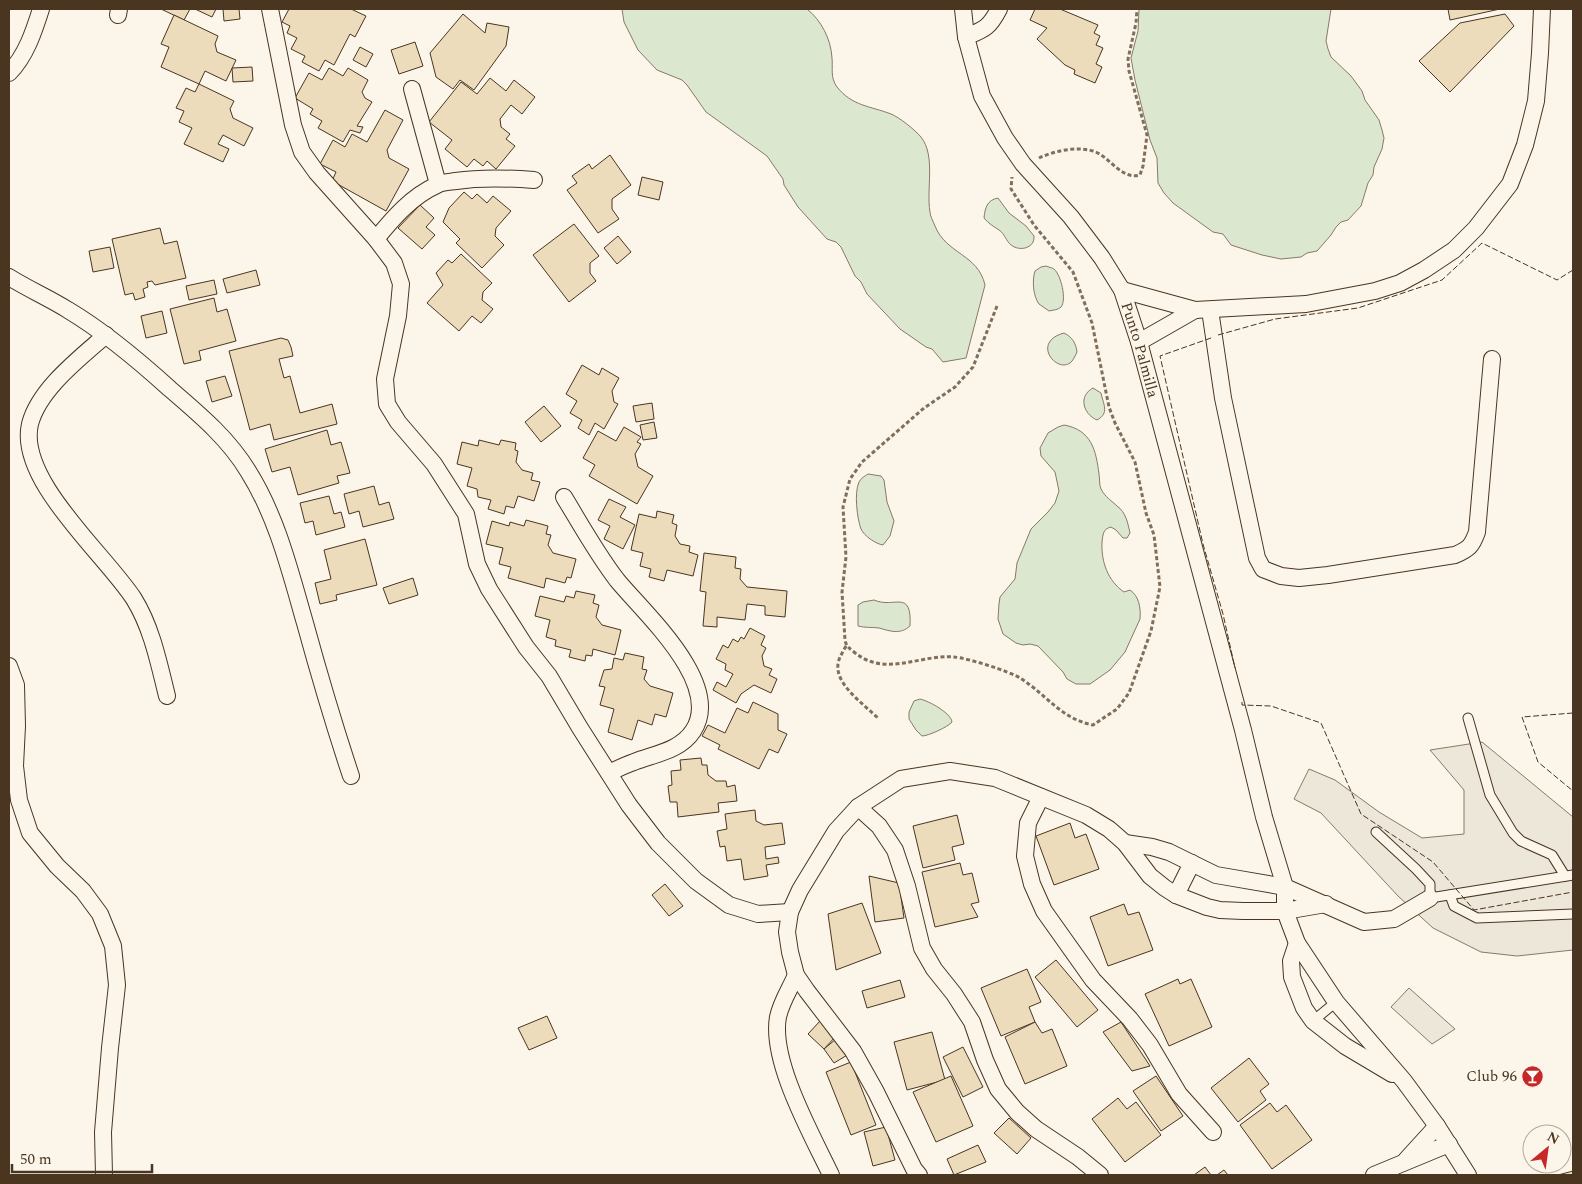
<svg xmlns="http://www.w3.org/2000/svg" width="1582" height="1184" font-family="Spectral,serif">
<rect width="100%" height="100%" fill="#fbf6e9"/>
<g fill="#dce7d0" stroke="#887966">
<path d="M622 9H807C821 20 831 39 832 58 833 69 830 77 837 87 852 106 870 106 891 114 899 117 915 130 921 137 936 156 926 189 930 212 930 216 933 221 935 226 946 254 978 254 985 285L966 358 943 362 932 349 926 347 900 329 867 294 861 282 855 276 841 247 836 242 827 239 798 207 784 185 783 179 767 156 706 112 687 85 682 80 657 70 638 50 624 22Z"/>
<path d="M1139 9H1331L1326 41 1328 49 1331 57 1351 76 1362 91 1365 100 1379 120 1382 130 1384 138 1382 149 1374 167 1373 175 1368 183 1361 206 1348 220 1341 222 1336 227 1331 235 1317 251 1307 253 1301 257 1281 259 1262 255 1231 245 1223 234 1213 232 1173 203 1164 193 1158 183 1157 158 1150 140 1135 80 1131 58 1138 31Z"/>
<path d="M998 198 1009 213 1026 226 1034 236C1035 248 1020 252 1011 245 1006 241 1005 234 999 230 993 226 989 224 984 218 985 208 987 200 998 198Z"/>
<path d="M1046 266C1048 267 1053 268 1054 269 1061 275 1067 300 1061 307 1058 310 1053 310 1049 311 1046 309 1042 306 1039 304 1033 296 1032 280 1035 271L1041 267Z"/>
<path d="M1064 333C1072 337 1076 343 1077 352 1075 356 1073 361 1070 363 1056 373 1031 342 1064 333Z"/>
<path d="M1093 388 1101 393C1103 404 1110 413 1097 420 1083 414 1078 396 1093 388Z"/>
<path d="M1064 425C1092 430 1096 451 1099 474 1100 479 1099 485 1101 489 1105 497 1112 501 1117 506 1126 512 1128 524 1130 533L1127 538H1123L1116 530 1111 527C1103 529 1103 534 1102 542 1101 562 1108 581 1124 592L1130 590C1139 596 1141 608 1140 619L1125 652 1110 670 1090 684H1076L1067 679 1063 672 1038 646 1030 644 1023 645 1016 643 1003 634 998 619 999 604 1000 597 1015 579 1017 563 1031 529 1048 512 1055 503 1059 491 1055 472 1041 456 1040 448 1048 433 1058 427Z"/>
<path d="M868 474 881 476 884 480 887 502 894 521 890 536 883 545C876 544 864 536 861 529 857 518 854 493 859 482 861 478 865 476 868 474Z"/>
<path d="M874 600C894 609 912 588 910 626 900 635 890 631 879 628 872 627 865 628 858 626V605L863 602Z"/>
<path d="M920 699C929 701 951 713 952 722 948 727 928 736 922 736L916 730 909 719V712L914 701Z"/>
</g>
<g fill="#ede7d9" stroke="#887966">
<path d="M1482 742 1573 817V950L1517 956 1481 952 1433 928 1398 896 1321 813 1294 799 1309 769 1335 780 1379 812 1422 838 1464 834V790L1430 750Z"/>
<path d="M1409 988 1455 1029 1432 1044 1391 1007Z"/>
</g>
<g fill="#ecdcbc" stroke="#4a3520">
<path d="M161 9H190L184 20Z"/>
<path d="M195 9H216L212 17Z"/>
<path d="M223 9H239L240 19 224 21Z"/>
<path d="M289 9H351L366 16 355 37 350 34 334 65 325 60 319 71 302 62 305 56 291 49 297 38 287 33 290 26 282 22Z"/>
<path d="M1035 9H1060L1098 25 1094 33 1100 36 1096 45 1103 48 1096 64 1102 67 1095 83 1074 74 1075 70 1065 65 1037 39 1047 28 1030 20Z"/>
<path d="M1448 9H1500L1450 20Z"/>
<path d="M463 14 485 33 487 23 509 27 506 46 474 90 460 80 453 89 436 77 430 53Z"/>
<path d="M1505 14 1514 26 1450 92 1419 61 1460 23Z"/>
<path d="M174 15 218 36 215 44 217 52 236 60 226 81 205 71 199 84 161 67 169 47 161 44Z"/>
<path d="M415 42 423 66 399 74 391 50Z"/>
<path d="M360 47 373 54 366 67 353 60Z"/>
<path d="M252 67 253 81 233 82 232 68Z"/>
<path d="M329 68 343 76 348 68 368 80 362 92 365 98 372 102 357 126 363 127 360 133 350 130 343 142 318 128 322 121 310 114 313 109 295 98 309 73 322 80Z"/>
<path d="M490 78 506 91 514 80 535 97 522 114 511 105 500 119 501 127 510 134 506 139 515 146 496 169 487 161 483 166 474 159 467 167 445 149 452 140 429 122 461 82 477 94Z"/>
<path d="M199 84 234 101 230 109 233 118 253 128 244 146 223 135 218 144 229 149 223 162 184 144 192 128 179 122 184 111 176 108 186 88 195 92Z"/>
<path d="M385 110 403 120 387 150 389 158 409 169 386 211 332 181 336 172 320 164 333 140 345 147 352 134 367 142Z"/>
<path d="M610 155 631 185 612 199V209L619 219 598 233 567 190 577 183 572 176 589 164 592 169Z"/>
<path d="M642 177 663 182 659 200 638 195Z"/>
<path d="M464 192 472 199 477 194 487 203 493 196 511 211 496 228 495 236 504 245 482 268 456 243 460 239 443 222 449 208Z"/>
<path d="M420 205 434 218 426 227 435 235 422 249 398 228Z"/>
<path d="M574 224 599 256 590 263V273L596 281 569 302 533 255Z"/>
<path d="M160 228 164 244 177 241 186 278 155 285 152 281 147 282 148 287 143 289 145 297 135 300 133 293 125 295 112 239Z"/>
<path d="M618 236 631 252 617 264 604 248Z"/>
<path d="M110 247 114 268 93 272 89 251Z"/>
<path d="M461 254 492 283 483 292 482 300 493 309 481 323 472 316 459 331 427 303 443 285 436 273 448 260 452 263Z"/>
<path d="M256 270 260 285 227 293 223 279Z"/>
<path d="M214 280 217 294 189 300 186 286Z"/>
<path d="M214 298 217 312 227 309 236 341 199 351 201 360 184 364 170 309Z"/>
<path d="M162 311 167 333 146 338 141 316Z"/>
<path d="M281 338 288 340 291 347 293 356 279 359 284 378 290 376 300 413 332 404 337 424 274 440 270 424 250 430 229 351Z"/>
<path d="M582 365 599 375 602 368 619 378 612 391 614 402 618 404 604 429 595 423 589 435 578 428 582 420 570 413 577 401 566 394Z"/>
<path d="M225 376 232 396 212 402 206 381Z"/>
<path d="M652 403 654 419 636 422 633 406Z"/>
<path d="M544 406 561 426 541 442 525 422Z"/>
<path d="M654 422 657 438 643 440 640 425Z"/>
<path d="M624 427 641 437 637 442 641 444 635 454 638 467 653 476 637 504 589 476 595 465 583 458 598 431 616 441Z"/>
<path d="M327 430 331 445 341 442 350 473 337 476 339 483 298 495 290 467 272 472 265 449Z"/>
<path d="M479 440 499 445 501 440 516 443 515 450 518 451 516 462 522 470 533 473 531 480 540 482 534 501 518 496 514 508 506 506 504 514 488 509 491 500 478 497 477 489 467 486 472 468 457 464 462 442 478 446Z"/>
<path d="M374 486 379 505 389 502 394 519 363 527 359 511 349 514 344 494Z"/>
<path d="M329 496 334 514 341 512 345 527 316 535 313 521 305 523 300 503Z"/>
<path d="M609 499 626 507 620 517 635 525 623 549 604 539 610 526 598 520Z"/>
<path d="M657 511 674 515 672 523 677 525 675 536 680 544 690 546 689 552 698 555 693 576 667 570 664 581 649 577 651 569 640 566 643 553 631 550 639 514 656 518Z"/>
<path d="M526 520 548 526 546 534 551 535 548 545 553 553 576 559 571 578 567 577 565 583 546 578 544 588 508 578 511 567 499 564 503 548 486 544 492 521 509 526 510 522 524 526Z"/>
<path d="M365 539 377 585 336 595 337 600 320 604 315 583 331 579 324 550Z"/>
<path d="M704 553 736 557 735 568 741 569 740 579 747 587 787 591 785 617 765 615V606L747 604 745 620 717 617V627L703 626 706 592 700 591Z"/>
<path d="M413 578 418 595 389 604 383 588Z"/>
<path d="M576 591 595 595 593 603 599 605 596 617 602 625 621 630 615 655 593 649 592 656 586 655 585 661 569 657 571 650 555 646 556 640 546 637 550 620 535 616 540 596 564 602 566 596 574 598Z"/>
<path d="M750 628 765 636 761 645 766 648 762 656 764 666 772 669 769 675 777 679 771 693 754 685 741 694 736 703 713 690 717 682 726 687 733 674 725 670 726 664 716 659 723 645 728 648 733 639 738 642 741 637 744 639Z"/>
<path d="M625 653 644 657 642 669 647 670 644 679 650 686 673 693 666 717 655 714 652 725 638 720 632 740 608 732 614 709 600 705 605 687 599 686 604 670 612 669 614 658 623 660Z"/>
<path d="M753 702 778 714V730L787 734 778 753 769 749 759 769 718 749 720 745 702 736 708 725 725 733 737 708 748 713Z"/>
<path d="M701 758 702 765H707L708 775 716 781H726L727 787 735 785 737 801 718 803 719 812 678 817 677 802H670L668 786 672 785 671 771 681 770 680 760Z"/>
<path d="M755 810 756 821 764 825 782 823 785 844 765 847 766 859 778 857 779 863 766 865 768 876 744 880 741 859 727 861 725 846 720 847 717 831 727 829 725 814Z"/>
<path d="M957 815 964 844 952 847 955 860 923 868 913 826Z"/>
<path d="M1070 823 1075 838 1086 834 1099 869 1054 885 1036 836Z"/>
<path d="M960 863 963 875 972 873 979 902 971 904 978 917 935 927 922 872Z"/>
<path d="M869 876 899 883 904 918 875 922Z"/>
<path d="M665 884 683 906 669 916 652 895Z"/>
<path d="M862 903 881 953 836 970 828 914Z"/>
<path d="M1124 904 1128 915 1139 912 1153 950 1108 966 1090 917Z"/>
<path d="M1056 960 1098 1010 1077 1027 1035 977Z"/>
<path d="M1027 969 1041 1002 1029 1007 1035 1022 1001 1036 981 988Z"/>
<path d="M1178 979 1180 984 1191 979 1212 1027 1169 1046 1145 994Z"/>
<path d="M900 980 905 997 867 1008 862 991Z"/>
<path d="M547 1016 557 1038 529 1050 518 1028Z"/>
<path d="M820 1021 836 1036 824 1049 808 1034Z"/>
<path d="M1035 1022 1042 1033 1052 1029 1067 1066 1025 1084 1005 1037Z"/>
<path d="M1121 1022 1150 1066 1132 1071 1103 1032Z"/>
<path d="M932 1032 945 1080 907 1090 894 1042Z"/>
<path d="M836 1039 849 1054 834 1063 824 1049Z"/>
<path d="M963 1047 983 1087 963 1097 943 1057Z"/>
<path d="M1249 1058 1269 1084 1260 1091 1266 1100 1238 1122 1211 1088Z"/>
<path d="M851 1062 876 1125 851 1135 826 1072Z"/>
<path d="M951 1076 973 1126 936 1142 913 1092Z"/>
<path d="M1156 1076 1183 1116 1161 1131 1133 1091Z"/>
<path d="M1118 1098 1127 1109 1136 1102 1161 1135 1125 1162 1092 1119Z"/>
<path d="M1270 1103 1277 1112 1286 1105 1312 1140 1272 1169 1240 1125Z"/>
<path d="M1009 1118 1031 1138 1017 1154 994 1133Z"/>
<path d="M886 1127 895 1160 873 1166 864 1132Z"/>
<path d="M978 1145 986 1162 954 1175 947 1159Z"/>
<path d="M1205 1167 1211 1175H1194Z"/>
<path d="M1224 1170 1228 1175H1217Z"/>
<path d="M1573 1171V1175H1558Z"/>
</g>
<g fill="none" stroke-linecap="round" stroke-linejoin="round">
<defs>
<g id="service">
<path d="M1468 718 1490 795 1513 833 1521 841 1552 855 1565 876"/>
<path d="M1376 832 1416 869 1430 884V898L1573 875"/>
<path d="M1450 895 1454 906 1477 918 1573 914"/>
<path d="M1313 1021 1336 1002"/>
</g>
<g id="minor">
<path d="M270 9 293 125 302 152 317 173 376 239 394 263 401 284 398 316 385 379 387 404 398 422 434 464 466 514 477 564 489 589 526 647 549 676 580 728 629 805 658 843 696 881 729 905 758 914 790 912"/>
<path id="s1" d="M963 9 966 37 982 96 1005 138 1023 164 1071 217 1102 258 1122 290 1139 342 1243 730 1264 817 1285 887V911L1297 943 1336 1002 1404 1081 1437 1126 1468 1175"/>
<path d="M118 15 119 9"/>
<path d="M966 37C985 29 989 28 999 9"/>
<path d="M9 73C26 56 34 31 41 9"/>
<path d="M412 89 438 184"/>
<path d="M376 239C393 218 412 196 437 185 442 182 450 182 456 181 482 177 507 178 534 180"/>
<path d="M9 277C28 289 49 298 68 310 105 332 138 360 170 389 199 414 228 438 248 471 277 517 290 571 305 623 319 674 334 725 351 776"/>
<path d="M1122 290 1195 310 1306 304 1375 291 1400 283 1424 270 1454 250 1476 228 1510 184 1525 145 1536 101 1540 53 1542 9"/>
<path d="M1210 310 1223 398 1257 558 1263 569 1281 576 1299 578 1328 575 1455 555C1469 549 1472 546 1477 532L1492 359"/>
<path d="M106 335C80 358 39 389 30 424 17 480 105 554 134 599 152 628 159 664 167 696"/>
<path d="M1139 342 1195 310"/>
<path d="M564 497C581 525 597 554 617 580 644 613 724 684 693 731 680 751 654 754 634 762 625 765 617 769 609 773"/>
<path d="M9 666 16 685 17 726 15 766 19 800 30 833 57 866 83 891 100 914 113 946 117 985 110 1048 103 1132 104 1175"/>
<path d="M1041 797 1028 823 1025 856 1032 884 1044 911 1093 980 1130 1019 1150 1045 1179 1094 1213 1132"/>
<path d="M858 807 879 826 895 850 907 886 922 948 934 969 954 994 972 1022 985 1060 998 1089 1017 1112 1036 1129 1078 1157 1100 1175"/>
<path d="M1125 843 1152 847 1169 852 1216 875 1285 887 1364 922 1394 919 1430 898"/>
<path d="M1176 895 1192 863"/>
<path d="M1297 943 1291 961 1292 977 1304 1008 1313 1021 1345 1046 1392 1074"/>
<path d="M796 975C790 989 781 1002 778 1017 770 1061 812 1135 831 1175"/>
<path d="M1406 1160 1437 1126"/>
<path d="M919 1175 914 1169 876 1092 853 1051 807 991 796 975 790 952 787 932 790 912 800 890 836 831 858 807 901 779 950 771 995 778 1086 815 1109 829 1125 843 1150 876 1165 888 1176 895 1207 907 1220 910 1243 911H1285L1326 904"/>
<path d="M1374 1175 1449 1144"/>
</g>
</defs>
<use href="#service" stroke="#4a3520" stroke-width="11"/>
<use href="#minor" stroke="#4a3520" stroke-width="18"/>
<g stroke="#7f6f5c" stroke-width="3" stroke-dasharray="4 2.5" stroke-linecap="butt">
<path d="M1039 158C1054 151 1076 146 1093 151 1110 156 1120 180 1140 175L1143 166 1147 135 1129 71 1128 59 1136 23 1137 9"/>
<path d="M997 306 973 367 955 387 924 408 862 462 850 479 843 507 846 557 842 592 845 640C846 646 849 648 854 652 885 678 920 654 954 657 967 658 1009 671 1020 678 1046 694 1061 719 1093 725L1117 709 1129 693 1151 631 1160 587 1154 535 1146 513 1135 462 1115 423 1109 407 1092 323 1073 272 1034 225 1011 189 1012 177"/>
<path d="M846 646C843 652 839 657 838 664 835 685 865 705 879 719"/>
</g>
<use href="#service" stroke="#fbf6e9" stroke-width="9"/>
<use href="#minor" stroke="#fbf6e9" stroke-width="16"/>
<g stroke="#4a3520" stroke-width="1" stroke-dasharray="6 2.5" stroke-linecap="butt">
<path d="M1218 335 1275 319 1358 308 1442 280 1482 243 1557 280 1573 270"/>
<path d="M1211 338 1160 356 1203 544 1223 614 1235 668"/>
<path d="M1242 702V705L1271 706 1321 723 1361 814 1433 862 1474 910 1573 892"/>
<path d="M1573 713 1522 717 1538 762 1573 791"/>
</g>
</g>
<defs>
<symbol id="bar-disc" viewBox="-11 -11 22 22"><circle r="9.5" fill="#c62828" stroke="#fbf6e9"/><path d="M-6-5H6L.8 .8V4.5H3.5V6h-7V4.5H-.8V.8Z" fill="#fff"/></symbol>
</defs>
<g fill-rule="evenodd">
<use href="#bar-disc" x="1520" y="1064" width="25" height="25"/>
</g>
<g text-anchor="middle" stroke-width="4" stroke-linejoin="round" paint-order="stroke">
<g font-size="15" fill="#4a3520" stroke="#fbf6e9">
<text dy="5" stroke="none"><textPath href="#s1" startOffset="392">Punto Palmilla</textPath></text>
</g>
<g font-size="15" fill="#4a3520" stroke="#fbf6e9" text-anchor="end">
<text x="1517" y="1081">Club 96</text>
</g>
</g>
<rect width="1582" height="1184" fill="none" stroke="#4a3520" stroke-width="20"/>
<g transform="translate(1547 1149) rotate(29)"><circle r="24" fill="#fbf6e9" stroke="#b4a999"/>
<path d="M0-4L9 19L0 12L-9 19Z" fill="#c62828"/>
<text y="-8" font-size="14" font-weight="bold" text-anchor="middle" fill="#4a3520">N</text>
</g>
<path d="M12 1164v8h140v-8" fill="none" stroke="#4a3520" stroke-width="2.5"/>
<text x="20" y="1164" font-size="15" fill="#4a3520" stroke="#fbf6e9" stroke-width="4" paint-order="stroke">50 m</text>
</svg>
